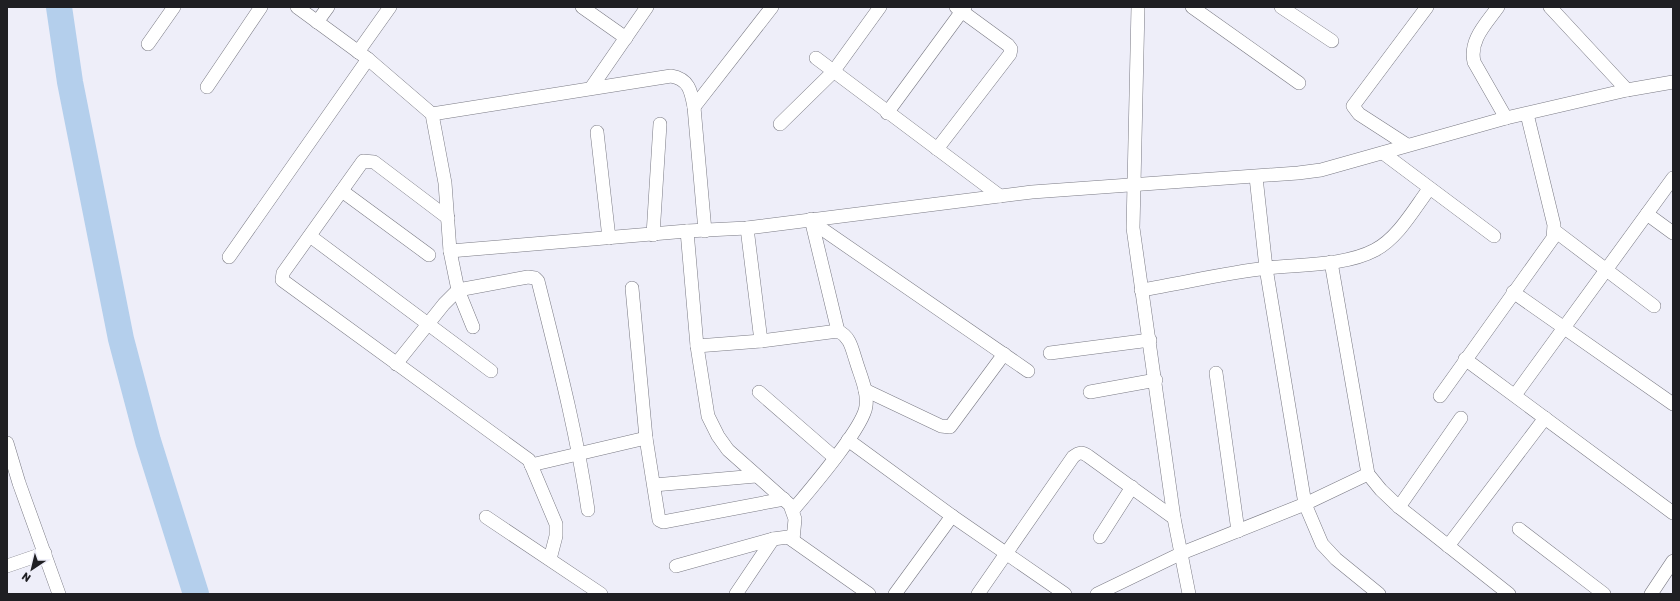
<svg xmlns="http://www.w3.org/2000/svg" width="1680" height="601" font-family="Rubik,sans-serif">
<rect width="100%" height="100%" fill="#eeeef9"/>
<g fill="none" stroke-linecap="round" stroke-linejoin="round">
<path stroke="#b4cfec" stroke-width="26" d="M59 7 70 82 121 339 148 441 196 594"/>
<defs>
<g id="street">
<path d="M297 7 368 59 432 114 445 183 450 251 458 290 473 327"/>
<path d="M582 7 626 38"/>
<path d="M1138 7 1133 228 1174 518 1189 594"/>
<path d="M1192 7 1299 83"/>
<path d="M1281 7 1332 41"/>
<path d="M1498 7C1486 24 1469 40 1474 62L1506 118"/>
<path d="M1550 7 1627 90"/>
<path d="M317 22 328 7"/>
<path d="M148 44 174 7"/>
<path d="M358 52 390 7"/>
<path d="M816 58 1000 196"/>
<path d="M207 87 261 7"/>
<path d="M591 88 647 7"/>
<path d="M694 107 772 7"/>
<path d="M887 113 965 7"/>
<path d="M432 114 671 76C689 79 691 91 694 107L705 231"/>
<path d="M780 124 833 72 880 7"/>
<path d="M597 132 609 238"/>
<path d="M1407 145 1359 114 1353 106 1427 7"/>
<path d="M937 149 1010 54 1011 49 1008 45 956 7"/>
<path d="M1383 153 1494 236"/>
<path d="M1256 177 1266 268 1305 504 1322 544 1336 559 1379 594"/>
<path d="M342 191 429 255"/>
<path d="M1647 214 1673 233"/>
<path d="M448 218 374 162 363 161 283 273 282 280 529 460 556 524V536L550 559"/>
<path d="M811 219 838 331"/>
<path d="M812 222 1028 371"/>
<path d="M747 228 761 341"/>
<path d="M687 231 697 346 708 416 718 436 728 450 790 505 795 519 793 540"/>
<path d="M1555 231 1654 306"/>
<path d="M653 235 660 124"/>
<path d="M310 236 491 371"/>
<path d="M450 251 687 231 747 228 1032 192 1298 173 1321 170 1506 118 1627 90 1673 82"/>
<path d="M229 257 368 59"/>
<path d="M1331 262 1368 474 1381 490 1399 507 1509 594"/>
<path d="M632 288 646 438 659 520 663 522 784 499"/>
<path d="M1141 290C1183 283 1225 273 1267 268 1300 264 1345 266 1375 250 1398 238 1414 209 1429 189"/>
<path d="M1513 292 1673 404"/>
<path d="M697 346 761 341 838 331C851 337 852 350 856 361 860 375 868 391 866 406 864 427 809 491 793 510"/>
<path d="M1050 353 1150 340"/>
<path d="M1465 359 1673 513"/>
<path d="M396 364 444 304 458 290 528 277 535 278 538 281C557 357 577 433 588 510"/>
<path d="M1216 373 1238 531"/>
<path d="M865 390 941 426 950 427 1004 354"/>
<path d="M759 392 835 458"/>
<path d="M1090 392 1156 380"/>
<path d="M1515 395 1673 178"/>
<path d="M1440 396 1553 238 1554 225 1527 114"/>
<path d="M848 440 952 516 1065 594"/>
<path d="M7 443 19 483 59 594"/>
<path d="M531 465 646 438"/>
<path d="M654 485 756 476"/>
<path d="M1399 507 1461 418"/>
<path d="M486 517 601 594"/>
<path d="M1519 529 1604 594"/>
<path d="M1100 537 1132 487"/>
<path d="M1448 546 1545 418"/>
<path d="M7 566 45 553"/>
<path d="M676 566 773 539 788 537 869 594"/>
<path d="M736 594 773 539"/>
<path d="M895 594 952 516"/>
<path d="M978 594 1073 457C1079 452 1082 452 1088 456L1174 518"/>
<path d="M1097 594 1182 553 1305 504 1368 474"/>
<path d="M1651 594 1673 561"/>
</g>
</defs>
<use href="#street" stroke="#7a7a84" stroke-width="14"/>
<use href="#street" stroke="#fff" stroke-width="13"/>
</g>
<rect width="1680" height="601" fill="none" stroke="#1f1f23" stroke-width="16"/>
<g transform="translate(32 569) rotate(215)" stroke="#eeeef9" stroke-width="3" paint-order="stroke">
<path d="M0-3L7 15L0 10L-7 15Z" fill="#1f1f23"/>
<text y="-6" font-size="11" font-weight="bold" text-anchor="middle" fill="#1f1f23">N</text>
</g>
</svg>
